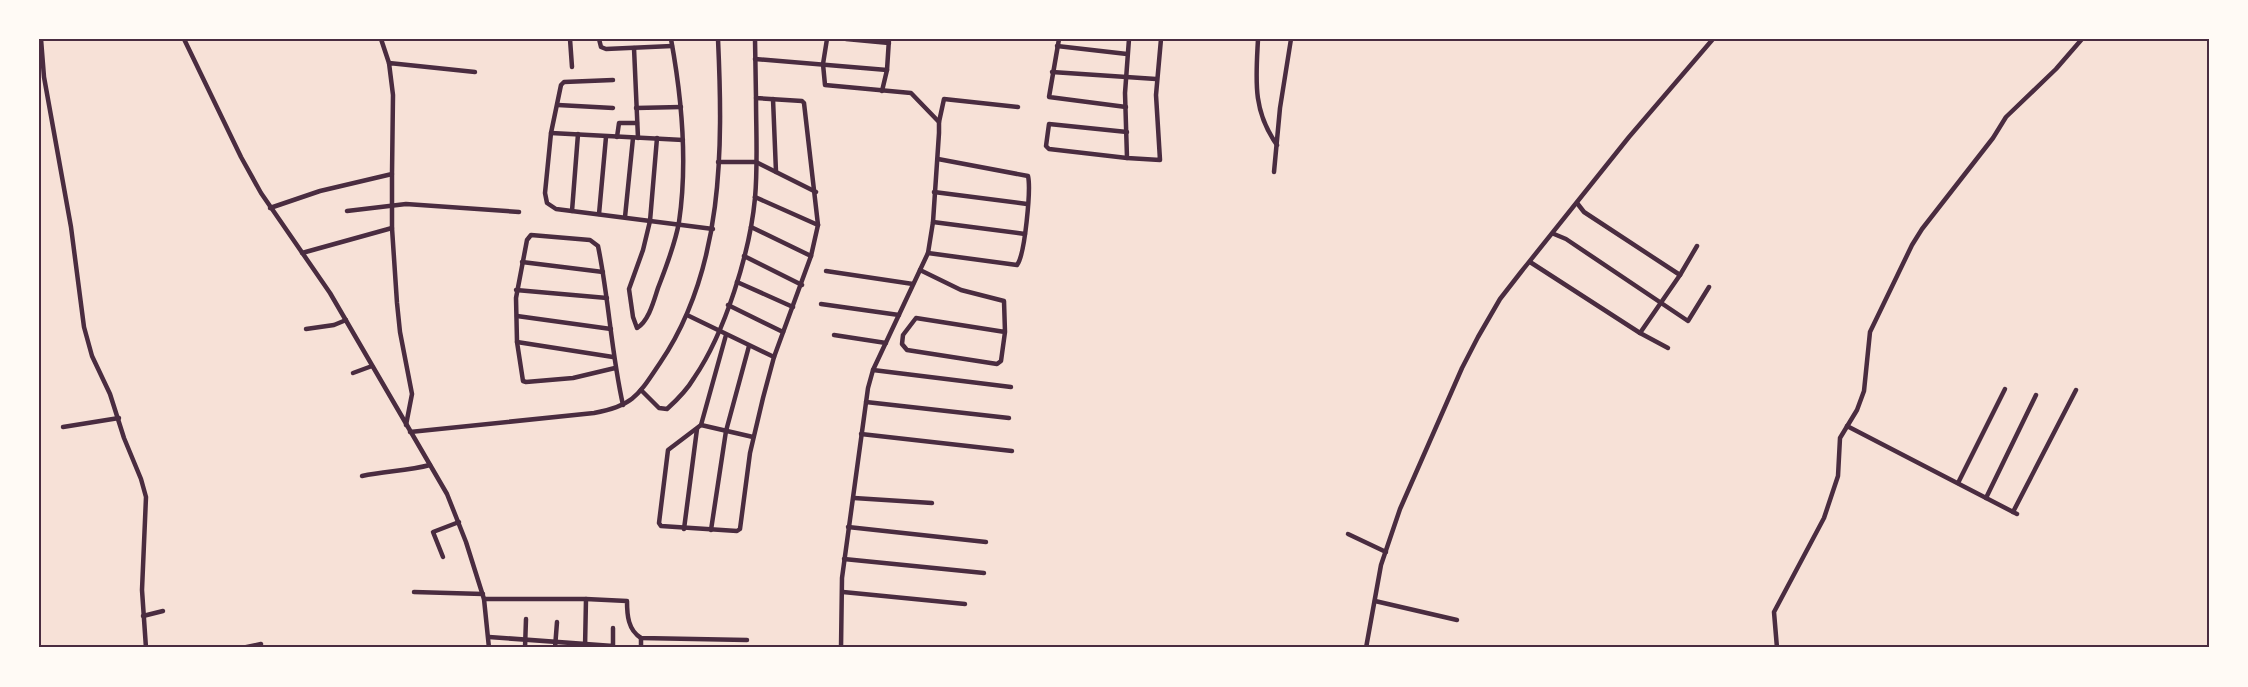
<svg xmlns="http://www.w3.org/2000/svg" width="2248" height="687" font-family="'Alegreya Sans',sans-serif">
<rect width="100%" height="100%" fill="#f7e1d7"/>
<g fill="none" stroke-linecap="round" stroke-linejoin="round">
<g stroke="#4a2c40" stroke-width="4.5">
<path d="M41 39 44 77 71 227 84 327 92 356 110 394 124 438 141 479 146 497 142 590 146 648"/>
<path d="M184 39 241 157 261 193 330 293 447 494 466 542 484 599 489 648"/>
<path d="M381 39 389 63"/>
<path d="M570 39 572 67"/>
<path d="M599 39 601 47 606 49 672 46"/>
<path d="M827 39 823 64 825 85 911 93 939 122V133L933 222 928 253 873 370 868 388 842 578 841 648"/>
<path d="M846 39 889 43"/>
<path d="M1059 39 1049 97 1126 107"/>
<path d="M1258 39C1256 79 1252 110 1277 145"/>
<path d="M1057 46 1127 54"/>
<path d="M634 48 638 138"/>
<path d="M755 59 887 70"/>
<path d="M1052 72 1156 79"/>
<path d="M613 80 564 82 561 85 551 133 545 193 547 203 556 209 713 229"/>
<path d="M882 91 887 70 889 39"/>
<path d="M773 99 776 172"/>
<path d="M558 105 613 108"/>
<path d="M636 108 681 107"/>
<path d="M939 122 944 99 1018 107"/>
<path d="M1127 132 1049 124 1046 146 1049 149 1127 158 1160 160 1156 95 1161 39"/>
<path d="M551 133 683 140"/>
<path d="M617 137 619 123H637"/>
<path d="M657 138 650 221 643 250 629 289 633 317 637 328C649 321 654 300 658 288 666 267 675 245 679 222 688 161 682 99 671 39"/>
<path d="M1127 158 1125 93 1129 39"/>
<path d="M718 162H756L816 192"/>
<path d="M1274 172 1280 108 1291 39"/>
<path d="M392 174V228L397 303 400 332 412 394 406 425"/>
<path d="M934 192 1027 204"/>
<path d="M755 197 818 225"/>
<path d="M1577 203 1584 212 1680 275"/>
<path d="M270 208 320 191 392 174 393 95 389 63 475 72"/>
<path d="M347 211 406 204 519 212"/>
<path d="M572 211 578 134"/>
<path d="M599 214 606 137"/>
<path d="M625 217 633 138"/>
<path d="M933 222 1025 234"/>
<path d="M751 227 811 256"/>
<path d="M1554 234 1566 239 1688 321 1709 287"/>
<path d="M302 253 392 228"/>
<path d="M928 253 1017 265C1025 255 1031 189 1028 176L938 159"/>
<path d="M744 256 802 285"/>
<path d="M522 262 603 272"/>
<path d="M1530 262 1640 333 1668 348"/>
<path d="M920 270 961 290 1004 301 1005 332 916 318 903 335 902 344 907 350 997 364 1001 361 1005 332"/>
<path d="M826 271 913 284"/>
<path d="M737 282 793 307"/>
<path d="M516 290 607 298"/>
<path d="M821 304 899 315"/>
<path d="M728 305 783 332"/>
<path d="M687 315 774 357"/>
<path d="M517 316 611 329"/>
<path d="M306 329 334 325 346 320"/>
<path d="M1640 333 1680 275 1697 246"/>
<path d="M726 335 701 425 668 450 659 523 661 526 737 531 740 529 750 453 763 398 774 357 811 256 818 225 804 103 802 101 756 98 755 39"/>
<path d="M834 335 886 343"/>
<path d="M517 342 613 357"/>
<path d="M615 368 573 378 526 382 523 381 517 342 516 298 527 240 531 235 590 240 598 246C609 299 611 352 623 405"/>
<path d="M873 370 1011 387"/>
<path d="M353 373 372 366"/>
<path d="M641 390 659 408 667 409C677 400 687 390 694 378 725 333 750 252 755 198 758 165 756 131 756 98"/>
<path d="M866 402 1009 418"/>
<path d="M701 425 753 437"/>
<path d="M1847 426 2017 514"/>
<path d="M63 427 119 418"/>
<path d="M410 432 594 413C634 406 639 394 660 363 724 269 723 148 718 39"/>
<path d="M861 434 1012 451"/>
<path d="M362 476C385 471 407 471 430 465"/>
<path d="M1958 483 2005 389"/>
<path d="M854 498 932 503"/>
<path d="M1986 498 2036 395"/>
<path d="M2013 512 2076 390"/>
<path d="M848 527 986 542"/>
<path d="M684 529 697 429"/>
<path d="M711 530 726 431 749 346"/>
<path d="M1348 534 1386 552"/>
<path d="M443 557 433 532 459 522"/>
<path d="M844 559 984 573"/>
<path d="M414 592 483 594"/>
<path d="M843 592 965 604"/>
<path d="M484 599H586L627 601C627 615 628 630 641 638L747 640"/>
<path d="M1375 601 1457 620"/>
<path d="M143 616 163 611"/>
<path d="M489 637 613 646V628"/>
<path d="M242 648 261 644"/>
<path d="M525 648 526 619"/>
<path d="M555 648 557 622"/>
<path d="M585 648 586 599"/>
<path d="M641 648V638"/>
<path d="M1366 648 1381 565 1400 509 1462 368 1478 337 1500 299 1521 272 1629 137 1713 39"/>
<path d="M1777 648 1774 612 1824 518 1838 476 1840 438 1857 410 1864 391 1870 332 1912 245 1922 229 1993 138 2006 117 2056 69 2082 39"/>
</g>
</g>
<rect width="2248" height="687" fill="none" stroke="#fffaf5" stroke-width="81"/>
<rect x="40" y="40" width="2168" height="606" fill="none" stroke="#4a2c40" stroke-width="2"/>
</svg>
